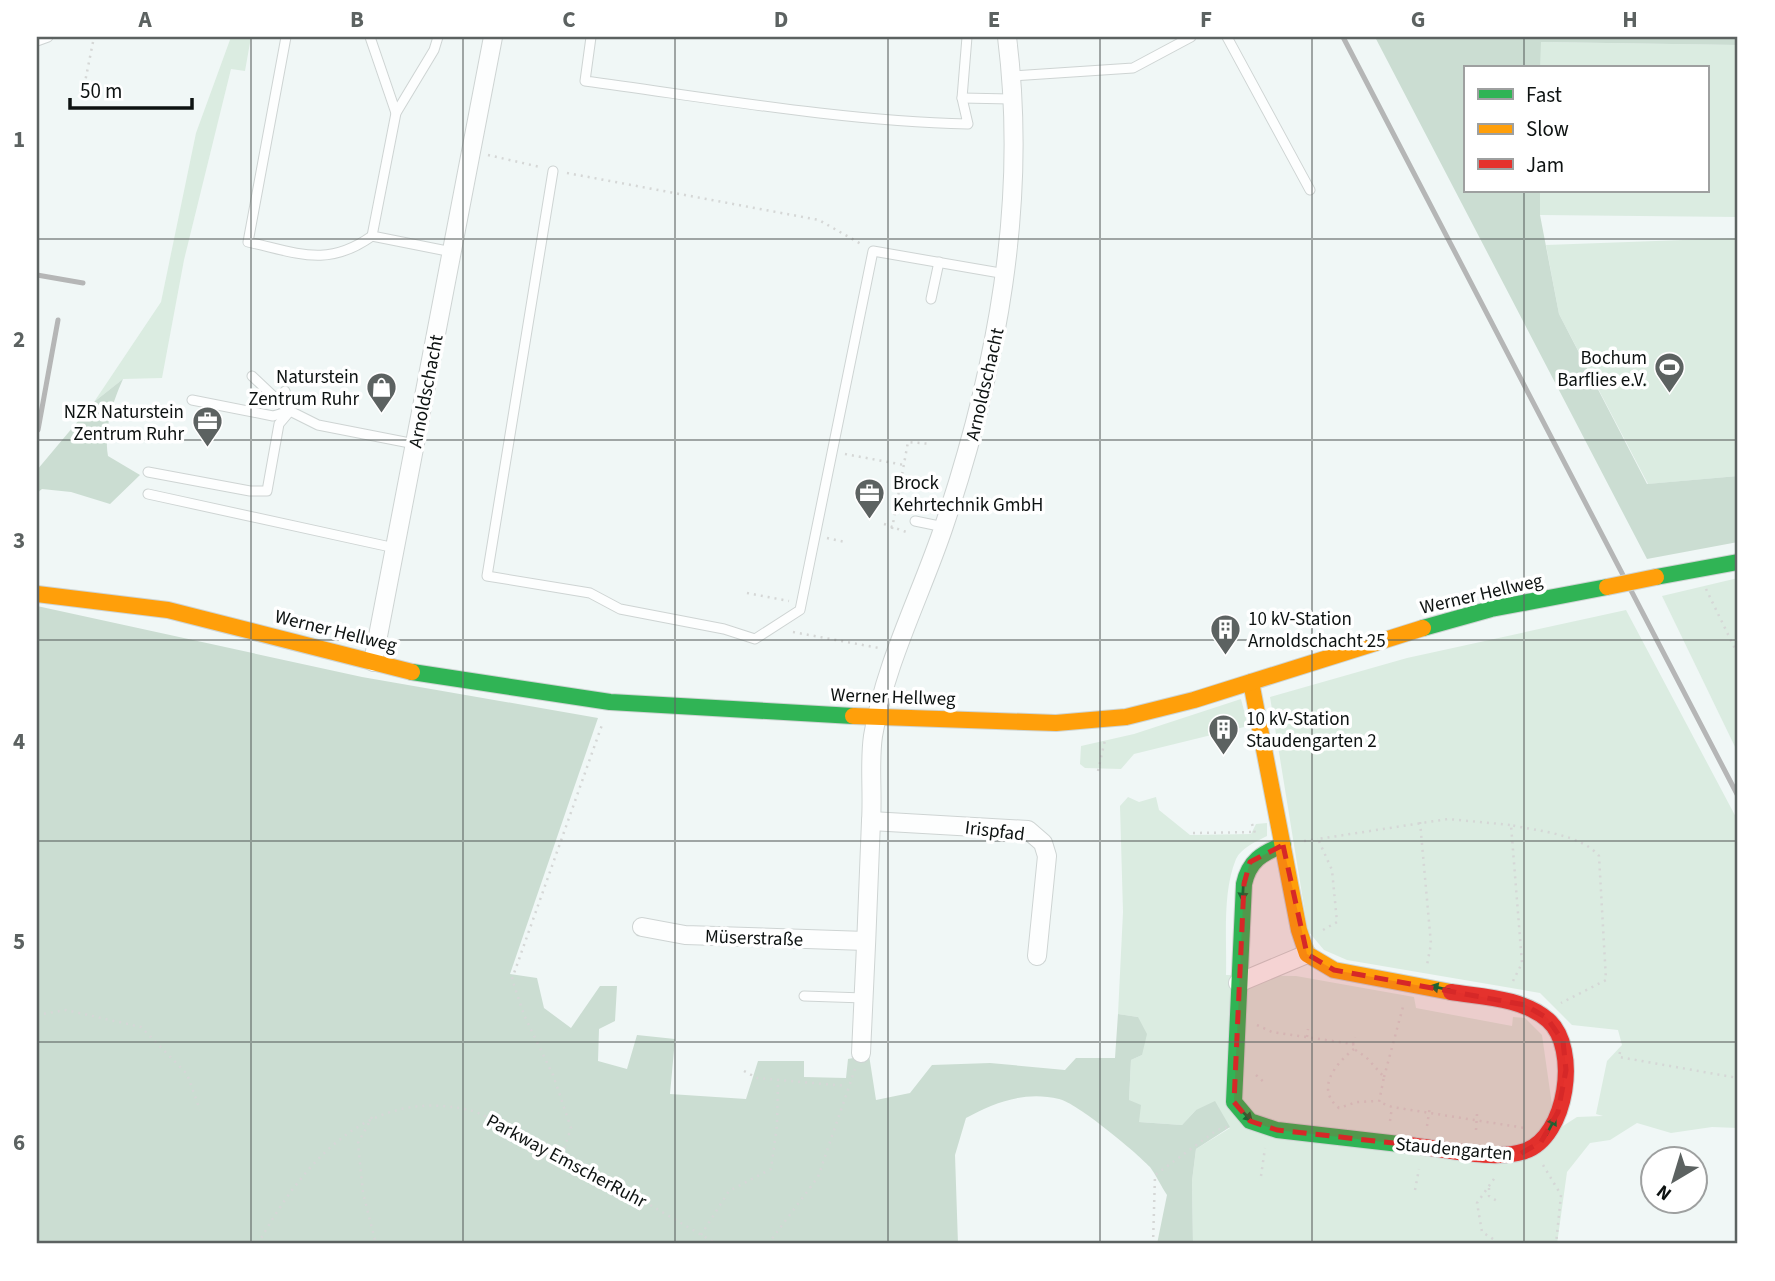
<svg xmlns="http://www.w3.org/2000/svg" width="1775" height="1281" font-family="'Source Sans 3',sans-serif">
<rect width="100%" height="100%" fill="#f0f7f6"/>
<g fill="#dbece1">
<path d="M231 37H251L245 71 231 69 184 260 162 378 123 379 94 402 161 302 196 133Z"/>
<path d="M1540 42 1738 45V217L1540 215V191H1707V68H1540Z"/>
<path d="M1738 238V476L1648 484 1559 314 1546 245Z"/>
<path d="M1738 578V753L1662 596Z"/>
<path d="M1626 610 1738 821V1128L1712 1127 1671 1133 1637 1123 1610 1140 1590 1143 1567 1172 1557 1244H1193L1192 1181 1196 1149 1230 1128 1196 1110 1182 1125 1139 1122 1129 1100 1131 1060 1142 1055 1138 1017 1118 1014 1123 912 1120 806 1128 797 1139 802 1156 797 1159 810 1190 835 1251 834 1256 824 1267 823V836C1257 841 1241 848 1236 859 1222 893 1227 939 1226 975L1296 976 1414 997 1416 1008 1512 1026 1513 1017 1525 1018 1542 1035 1552 1105V1133L1577 1117 1603 1116 1596 1114 1607 1061 1622 1045 1618 1030 1572 1025 1540 993 1347 960 1324 950 1308 931 1270 697 1407 658Z"/>
<path d="M1241 699 1248 726 1134 754 1121 769 1085 768 1080 764 1081 746 1134 734Z"/>
</g>
<g fill="#cbddd2">
<path d="M1375 37H1738V45L1541 42 1540 68H1465V191H1540V215L1559 314 1647 484 1738 476V542L1647 559Z"/>
<path d="M123 379C112 404 104 428 108 456L140 475 110 504 71 492 42 489 37 493V470L94 402Z"/>
<path d="M37 606 362 677 598 718 510 974 537 978 544 1008 571 1028 600 986H617L615 1021 599 1029 598 1061 627 1069 637 1035 675 1039 670 1094 746 1099 758 1061H804V1077L846 1078 848 1059 869 1055 876 1100 910 1093 932 1065 990 1063 1065 1070 1076 1058H1115L1118 1014 1138 1017 1147 1034 1142 1055 1131 1060 1129 1100 1141 1105 1139 1122 1182 1125 1196 1110 1215 1101 1230 1127 1196 1149 1192 1181 1193 1244H1157L1167 1195C1161 1186 1156 1175 1150 1167 1136 1152 1077 1103 1059 1099 1025 1091 995 1102 966 1118L955 1155 958 1244H37Z"/>
</g>
<g fill="none" stroke-linecap="round" stroke-linejoin="round">
<defs>
<g id="lane">
<path d="M286 37 248 242C298 253 327 268 372 236"/>
<path d="M370 37 396 113"/>
<path d="M438 37 434 50 396 113 372 236 452 252"/>
<path d="M591 37 585 81C712 98 840 121 968 124L962 98 967 37"/>
<path d="M1227 37 1310 190"/>
<path d="M37 41 48 37"/>
<path d="M1011 76 1133 68 1191 37"/>
<path d="M962 98 1011 99"/>
<path d="M553 171 487 576 590 593 620 609 724 629 755 639 800 610 873 251 1006 274"/>
<path d="M931 299 939 262"/>
<path d="M252 376 288 410"/>
<path d="M192 400 273 416 290 411 318 425 415 444"/>
<path d="M148 472 250 491H267L279 424 290 411 285 391"/>
<path d="M148 494 395 548"/>
<path d="M915 521 944 527"/>
<path d="M804 996 864 998"/>
</g>
<g id="street">
<path d="M373 662 493 37"/>
<path d="M871 821 1028 830 1043 843 1047 856 1037 956"/>
<path d="M642 927 685 935 866 941"/>
<path d="M1238 983 1307 954"/>
<path d="M861 1053C865 976 868 898 871 821 873 793 869 763 873 736 885 663 921 595 944 526 997 368 1028 203 1007 37"/>
</g>
<g id="fast">
<path d="M1656 577 1738 562"/>
<path d="M1423 628 1491 609 1607 587"/>
<path d="M412 672 610 702 853 716"/>
<path d="M1283 845C1262 853 1249 861 1244 884L1234 1102 1250 1121 1277 1130 1408 1145"/>
</g>
<g id="slow">
<path d="M37 594 168 610 412 672"/>
<path d="M1251 682 1299 930 1307 954 1334 970 1451 992"/>
<path d="M853 716 1056 723 1126 717 1194 700 1423 628"/>
</g>
<path id="jam" d="M1408 1145C1440 1148 1495 1162 1525 1151 1567 1137 1580 1048 1548 1020 1523 998 1483 997 1451 992"/>
</defs>
<use href="#lane" stroke="#ced4d3" stroke-width="11"/>
<use href="#street" stroke="#ced4d3" stroke-width="20"/>
<use href="#fast" stroke="#ced4d3" stroke-width="18"/>
<use href="#slow" stroke="#ced4d3" stroke-width="18"/>
<use href="#jam" stroke="#ced4d3" stroke-width="18"/>
<g stroke="#d5d7d6" stroke-width="2.5" stroke-dasharray="2 5" stroke-linecap="butt">
<path d="M83 92 94 37"/>
<path d="M488 155 540 167"/>
<path d="M567 173 819 220 861 244"/>
<path d="M845 454 904 465"/>
<path d="M884 524 909 533"/>
<path d="M892 529 908 442 931 444"/>
<path d="M827 538 845 542"/>
<path d="M1706 589 1738 655"/>
<path d="M747 593 789 601"/>
<path d="M793 632 879 648"/>
<path d="M1098 771 1105 740"/>
<path d="M1420 822 1431 944 1427 965"/>
<path d="M1252 824 1255 833"/>
<path d="M1193 833 1255 832"/>
<path d="M1304 841 1318 839"/>
<path d="M1323 930 1337 922 1332 870 1318 839 1448 819 1511 825"/>
<path d="M1513 981 1522 963 1511 825C1537 831 1581 834 1599 856L1606 980 1561 1003"/>
<path d="M37 1015 66 1010 141 1027 187 1074 200 1110"/>
<path d="M1257 1025 1272 1032 1353 1044 1354 1049 1366 1057 1384 1077 1379 1102 1392 1107 1525 1128"/>
<path d="M1307 1037 1308 1029"/>
<path d="M1353 1044 1355 1037"/>
<path d="M1354 1049C1335 1064 1315 1089 1339 1108L1357 1102 1377 1101"/>
<path d="M1620 1052 1619 1057 1738 1078"/>
<path d="M744 1071 757 1078 847 1086"/>
<path d="M1256 1075 1266 1084"/>
<path d="M1384 1077 1404 1003"/>
<path d="M372 1117 358 1143 363 1193 376 1244"/>
<path d="M1390 1121 1392 1107"/>
<path d="M1427 1126 1430 1106"/>
<path d="M1476 1130 1477 1114"/>
<path d="M562 1155 571 1128 553 1075 524 1015 512 979 603 722"/>
<path d="M1543 1165 1561 1195 1556 1244"/>
<path d="M1261 1176 1265 1148"/>
<path d="M1489 1188V1196L1497 1201"/>
<path d="M1415 1190 1419 1169"/>
<path d="M701 1235 729 1191 771 1169 777 1125 778 1080"/>
<path d="M1493 1239 1482 1232 1477 1203 1496 1176"/>
<path d="M258 1244C302 1164 367 1086 469 1110 491 1116 510 1131 531 1141 595 1172 655 1208 717 1244"/>
<path d="M768 1244 818 1177 855 1069"/>
<path d="M1153 1244 1155 1175 1217 1130 1228 1127"/>
</g>
<use href="#lane" stroke="#fdfefe" stroke-width="9"/>
<use href="#street" stroke="#fdfefe" stroke-width="18"/>
<use href="#fast" stroke="#30b455" stroke-width="16"/>
<use href="#slow" stroke="#ff9f0a" stroke-width="16"/>
<use href="#jam" stroke="#e5322d" stroke-width="16"/>
<g stroke="#b5b6b6" stroke-width="5">
<path d="M1343 37 1738 796"/>
<path d="M37 275 83 283"/>
<path d="M38 430 58 320"/>
</g>
<defs>
<path id="slow-bridge" d="M1607 587 1656 577"/>
</defs>
<use href="#slow-bridge" stroke="#ced4d3" stroke-width="18" stroke-linecap="butt"/>
<use href="#slow-bridge" stroke="#ff9f0a" stroke-width="16"/>
</g>
<defs><path id="oneway-solid" d="M-6-.8H1V-3.2L6.5 0L1 3.2V.8H-6Z" transform="scale(1.75)"/></defs>
<g fill="#1e6333">
<use href="#oneway-solid" transform="translate(1243 891) rotate(94)"/>
<use href="#oneway-solid" transform="translate(1440 988) rotate(-169)"/>
<use href="#oneway-solid" transform="translate(1245 1114) rotate(45)"/>
<use href="#oneway-solid" transform="translate(1551 1126) rotate(-62)"/>
</g>
<path fill="#d62828" fill-opacity="0.2" stroke="#d62828" stroke-width="5" stroke-dasharray="14 9" stroke-linejoin="round" d="M1283 845 1307 954 1334 970 1525 1005 1547 1018 1563 1041 1566 1070 1558 1112 1541 1142 1520 1154 1501 1155 1277 1130 1250 1121 1234 1102 1244 884 1250 862Z"/>
<path fill="none" stroke="#5c6261" stroke-width="2" stroke-opacity="0.55" d="M251 37V1244M463 37V1244M675 37V1244M888 37V1244M1100 37V1244M1312 37V1244M1524 37V68M1524 191V1244M37 239H1738M37 440H1738M37 640H1738M37 841H1738M37 1042H1738"/>
<defs>
<symbol id="stadium-pin" viewBox="-11 -11 22 30"><path d="M0 17L-7.5 6A9.5 9.5 0 1 1 7.5 6Z" fill="#5c6261" stroke="#fff"/><path d="M0-5a6.5 5 0 1 0 0 10a6.5 5 0 1 0 0-10ZM-3.5-1.8h7v3.6h-7Z" fill="#fff"/></symbol>
<symbol id="shop-pin" viewBox="-11 -11 22 30"><path d="M0 17L-7.5 6A9.5 9.5 0 1 1 7.5 6Z" fill="#5c6261" stroke="#fff"/><path d="M-5-2.5h2.3a2.7 3.5 0 0 1 5.4 0H5L5.5 6h-11ZM-1.5-2.5h3a1.5 2.3 0 0 0-3 0Z" fill="#fff"/></symbol>
<symbol id="office-pin" viewBox="-11 -11 22 30"><path d="M0 17L-7.5 6A9.5 9.5 0 1 1 7.5 6Z" fill="#5c6261" stroke="#fff"/><path d="M-6-3h4V-5.5h4V-3h4V5H-6ZM-1-4.5V-3h2v-1.5ZM-6 0V1H6V0Z" fill="#fff"/></symbol>
<symbol id="building-pin" viewBox="-11 -11 22 30"><path d="M0 17L-7.5 6A9.5 9.5 0 1 1 7.5 6Z" fill="#5c6261" stroke="#fff"/><path d="M-4-6H4V6H1V3H-1V6H-4ZM-2.5-4.3h1.7v1.8h-1.7ZM.8-4.3h1.7v1.8H.8ZM-2.5-1h1.7V.8h-1.7ZM.8-1h1.7V.8H.8Z" fill="#fff"/></symbol>
</defs>
<g fill-rule="evenodd">
<use href="#stadium-pin" x="1652" y="350" width="35" height="47"/>
<use href="#shop-pin" x="364" y="370" width="35" height="47"/>
<use href="#office-pin" x="190" y="404" width="35" height="47"/>
<use href="#office-pin" x="852" y="476" width="35" height="47"/>
<use href="#building-pin" x="1208" y="612" width="35" height="47"/>
<use href="#building-pin" x="1206" y="712" width="35" height="47"/>
</g>
<g text-anchor="middle" stroke-width="7" stroke-linejoin="round" paint-order="stroke">
<g font-size="19" fill="#0d1211" stroke="#fff" text-anchor="end">
<text x="1647" y="364">Bochum<tspan x="1647" dy="22">Barflies e.V.</tspan></text>
<text x="359" y="383">Naturstein<tspan x="359" dy="22">Zentrum Ruhr</tspan></text>
<text x="184" y="418">NZR Naturstein<tspan x="184" dy="22">Zentrum Ruhr</tspan></text>
<text x="893" y="489" text-anchor="start">Brock<tspan x="893" dy="22">Kehrtechnik GmbH</tspan></text>
<text x="1248" y="625" text-anchor="start">10 kV-Station<tspan x="1248" dy="22">Arnoldschacht 25</tspan></text>
<text x="1246" y="725" text-anchor="start">10 kV-Station<tspan x="1246" dy="22">Staudengarten 2</tspan></text>
</g>
<g font-size="19" fill="#0d1211" stroke="#fff">
<text transform="translate(984 384) rotate(-77)" y="7">Arnoldschacht</text>
<text transform="translate(425 391) rotate(-79)" y="7">Arnoldschacht</text>
<text transform="translate(1481 593) rotate(-13)" y="7">Werner Hellweg</text>
<text transform="translate(336 630) rotate(14)" y="7">Werner Hellweg</text>
<text transform="translate(893 696) rotate(2)" y="7">Werner Hellweg</text>
<text transform="translate(995 830) rotate(7)" y="7">Irispfad</text>
<text transform="translate(754 937) rotate(2)" y="7">Müserstraße</text>
<text transform="translate(1454 1148) rotate(5)" y="7">Staudengarten</text>
<text transform="translate(567 1160) rotate(28)" y="7">Parkway EmscherRuhr</text>
</g>
</g>
<rect width="1775" height="1281" fill="none" stroke="#ffffff" stroke-width="77"/>
<rect x="1464" y="66" width="245" height="126" fill="#ffffff" stroke="#9ea0a0" stroke-width="2"/>
<rect x="1478" y="89" width="35" height="10" fill="#30b455" stroke="#9ea0a0" stroke-width="2"/>
<text x="1526" y="102" font-size="21" fill="#0d1211">Fast</text>
<rect x="1478" y="124" width="35" height="10" fill="#ff9f0a" stroke="#9ea0a0" stroke-width="2"/>
<text x="1526" y="136" font-size="21" fill="#0d1211">Slow</text>
<rect x="1478" y="159" width="35" height="10" fill="#e5322d" stroke="#9ea0a0" stroke-width="2"/>
<text x="1526" y="172" font-size="21" fill="#0d1211">Jam</text>
<g transform="translate(1674 1180) rotate(218)"><circle r="33" fill="#ffffff" stroke="#9ea0a0" stroke-width="2"/>
<path d="M0-5L12 26L0 18L-12 26Z" fill="#5c6261"/>
<text y="-10" font-size="19" font-weight="bold" text-anchor="middle" fill="#0d1211">N</text>
</g>
<path d="M70 98v10h122v-10" fill="none" stroke="#0d1211" stroke-width="3.5"/>
<text x="80" y="98" font-size="21" fill="#0d1211" stroke="#ffffff" stroke-width="5" paint-order="stroke">50 m</text>
<rect x="38" y="38" width="1698" height="1204" fill="none" stroke="#5c6261" stroke-width="2.5"/>
<g font-size="23" text-anchor="middle" font-weight="bold" fill="#5c6261">
<text x="145" y="27">A</text>
<text x="357" y="27">B</text>
<text x="569" y="27">C</text>
<text x="781" y="27">D</text>
<text x="994" y="27">E</text>
<text x="1206" y="27">F</text>
<text x="1418" y="27">G</text>
<text x="1630" y="27">H</text>
<text x="19" y="147">1</text>
<text x="19" y="347">2</text>
<text x="19" y="548">3</text>
<text x="19" y="749">4</text>
<text x="19" y="949">5</text>
<text x="19" y="1150">6</text>
</g>
</svg>
